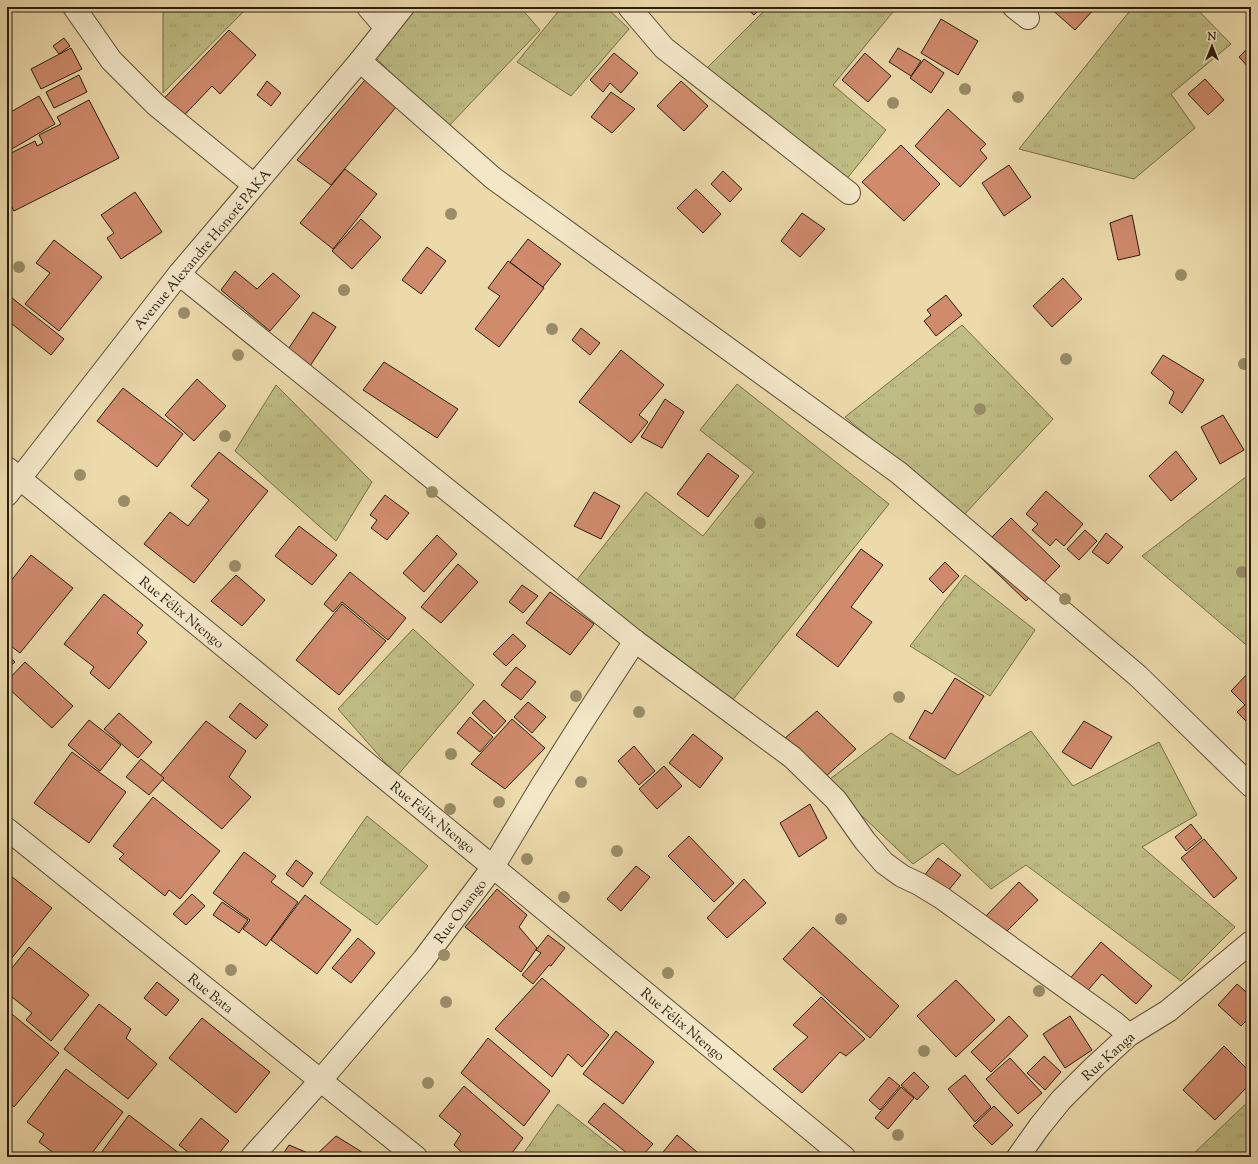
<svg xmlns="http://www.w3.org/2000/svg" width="1258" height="1164" font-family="'Sorts Mill Goudy',serif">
<defs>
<pattern id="grass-tufts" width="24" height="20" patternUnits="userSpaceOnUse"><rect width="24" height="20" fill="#bfbd84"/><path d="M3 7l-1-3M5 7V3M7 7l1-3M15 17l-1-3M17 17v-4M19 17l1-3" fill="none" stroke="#a4a271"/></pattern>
</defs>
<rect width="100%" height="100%" fill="#ecdaab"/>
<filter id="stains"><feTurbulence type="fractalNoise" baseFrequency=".005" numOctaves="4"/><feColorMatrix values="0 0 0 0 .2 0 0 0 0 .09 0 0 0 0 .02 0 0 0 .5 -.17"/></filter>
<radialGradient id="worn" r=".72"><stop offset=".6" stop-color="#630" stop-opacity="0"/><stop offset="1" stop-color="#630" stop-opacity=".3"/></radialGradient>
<g fill="url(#grass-tufts)" stroke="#746e49">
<path d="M163 7H248L163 93Z"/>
<path d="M413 7H520L540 30 447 128 372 54Z"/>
<path d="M562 7H606L629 29 571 96 517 62Z"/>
<path d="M768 7H897L833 85 886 130 841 186 696 79Z"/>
<path d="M1133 7H1195L1231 44 1171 94 1195 128 1134 179 1019 149Z"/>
<path d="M962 325 1053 419 963 516 845 417Z"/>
<path d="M737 384 889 504 731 702 576 581 646 492 703 536 754 472 700 430Z"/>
<path d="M276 385 372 482 336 541 235 451Z"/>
<path d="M1251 473V649L1142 556Z"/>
<path d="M965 575 1035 630 990 696 910 646Z"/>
<path d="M413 629 474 685 397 776 338 709Z"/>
<path d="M1031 731 1073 786 1159 742 1197 815 1142 847 1235 927 1181 981 1026 865 991 889 943 843 913 864 826 782 891 733 958 775Z"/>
<path d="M367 816 428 866 377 925 320 883Z"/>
<path d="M1251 1099V1157H1190Z"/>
<path d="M558 1104 625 1157H521Z"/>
</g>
<g fill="#d08b6d" stroke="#291e0e">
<path d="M745 7H762L754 15Z"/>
<path d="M1049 7H1096L1075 30Z"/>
<path d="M941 19 978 41 958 75 921 53Z"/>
<path d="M229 30 256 55 220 94 212 86 172 128 153 110Z"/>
<path d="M64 38 70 46 59 54 53 46Z"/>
<path d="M1251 45V70L1239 57Z"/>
<path d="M71 48 82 69 41 89 31 69Z"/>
<path d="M898 48 921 61 911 76 889 62Z"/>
<path d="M614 53 638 73 621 93 610 83 603 92 590 80Z"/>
<path d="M865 53 891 76 868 102 842 80Z"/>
<path d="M924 59 944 73 931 93 910 78Z"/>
<path d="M79 75 87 92 54 108 46 92Z"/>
<path d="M1205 79 1224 100 1208 115 1188 94Z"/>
<path d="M365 80 397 106 331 185 297 160Z"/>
<path d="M267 81 281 93 271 106 257 95Z"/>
<path d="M681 81 708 106 684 131 657 106Z"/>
<path d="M611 92 635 109 612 133 591 117Z"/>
<path d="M39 96 55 124 10 150 7 146V114Z"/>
<path d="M89 100 119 158 14 211 7 198V155L35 141 37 146 43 143 39 135 61 124 57 117Z"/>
<path d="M948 109 986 144 980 150 987 158 960 187 915 146Z"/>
<path d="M901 145 940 184 904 221 862 182Z"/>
<path d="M1009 165 1031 197 1004 216 982 183Z"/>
<path d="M345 169 377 194 333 249 300 223Z"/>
<path d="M723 171 742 189 730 202 711 184Z"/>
<path d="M696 189 721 214 703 233 677 208Z"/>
<path d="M135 192 162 232 121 259 107 238 114 233 101 215Z"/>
<path d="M802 213 825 229 800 257 781 241Z"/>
<path d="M1132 215 1140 255 1118 260 1110 223Z"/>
<path d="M361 219 381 237 352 269 332 251Z"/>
<path d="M528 239 561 264 543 287 510 262Z"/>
<path d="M54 240 102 277 59 331 25 304 50 273 36 263Z"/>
<path d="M427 247 446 261 421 294 402 280Z"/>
<path d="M508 261 544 288 499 347 475 329 500 296 488 288Z"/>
<path d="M235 271 257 289 273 273 300 296 270 331 221 290Z"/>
<path d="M1063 278 1082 299 1052 327 1033 306Z"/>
<path d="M7 294 64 339 51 355 7 320Z"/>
<path d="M946 295 962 315 936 336 924 321 931 315 927 310Z"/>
<path d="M313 312 336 327 308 369 285 354Z"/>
<path d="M581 328 600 343 590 355 572 340Z"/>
<path d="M621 350 664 385 639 415 648 422 631 443 579 402Z"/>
<path d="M1163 355 1204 380 1182 413 1169 403 1174 392 1151 373Z"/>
<path d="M384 362 458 409 437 438 363 390Z"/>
<path d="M197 379 226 406 194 441 165 415Z"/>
<path d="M123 388 183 434 157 467 97 421Z"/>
<path d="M665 399 684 412 662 448 641 437Z"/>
<path d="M1223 415 1244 450 1220 464 1201 427Z"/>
<path d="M1176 451 1197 479 1171 501 1149 476Z"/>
<path d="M219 452 268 491 194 583 144 544 170 512 188 526 209 500 191 486Z"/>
<path d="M708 453 739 476 708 517 677 494Z"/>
<path d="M1046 491 1083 524 1064 546 1056 539 1050 546 1032 530 1038 524 1026 514Z"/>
<path d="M594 492 620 506 601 539 574 526Z"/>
<path d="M385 495 409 513 387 540 371 528 377 520 370 515Z"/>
<path d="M1011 518 1060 566 1026 601 976 553Z"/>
<path d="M299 526 337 555 312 585 275 556Z"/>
<path d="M1085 530 1097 541 1079 560 1067 549Z"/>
<path d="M1106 533 1123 547 1108 564 1092 552Z"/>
<path d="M437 535 457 554 424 592 403 573Z"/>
<path d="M861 549 883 565 851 607 872 622 838 667 796 635Z"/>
<path d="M31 555 73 588 20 653 7 643V586Z"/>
<path d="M945 562 959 576 943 593 929 579Z"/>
<path d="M458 564 478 582 441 623 421 607Z"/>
<path d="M350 572 406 618 388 640 342 602 333 612 324 604Z"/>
<path d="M236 575 265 600 242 626 211 601Z"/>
<path d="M522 585 538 596 523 613 509 602Z"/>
<path d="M550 592 594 624 570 655 526 623Z"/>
<path d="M104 594 143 625 137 633 147 642 109 689 90 673 94 667 64 644Z"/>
<path d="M342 604 386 641 339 695 296 660Z"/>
<path d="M513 634 526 646 506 666 493 654Z"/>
<path d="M7 654 15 662 7 669Z"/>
<path d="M25 662 73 706 52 728 7 687V681Z"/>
<path d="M516 667 536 682 521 700 501 685Z"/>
<path d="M1251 670V726L1237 712 1245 705 1231 691Z"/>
<path d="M955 678 984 696 945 759 909 738 925 710 932 714Z"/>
<path d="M484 700 506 721 494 734 472 713Z"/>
<path d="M528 702 546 717 532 733 514 717Z"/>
<path d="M240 703 268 725 256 739 229 717Z"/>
<path d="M817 711 856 749 824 778 785 738Z"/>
<path d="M119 713 152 742 138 758 104 729Z"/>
<path d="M470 717 493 737 480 752 457 733Z"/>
<path d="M512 719 545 748 505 789 471 764Z"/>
<path d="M89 720 121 745 100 771 68 745Z"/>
<path d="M206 721 246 751 229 777 251 797 222 829 159 777Z"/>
<path d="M1084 721 1112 737 1091 769 1062 752Z"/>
<path d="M693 734 723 758 700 788 669 763Z"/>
<path d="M634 746 655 771 639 785 618 761Z"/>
<path d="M72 752 126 792 89 843 34 803Z"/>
<path d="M141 759 164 778 149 795 126 777Z"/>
<path d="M664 766 682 786 657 809 639 789Z"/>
<path d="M153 797 220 851 180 899 169 890 165 896 119 859 124 854 113 846Z"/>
<path d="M810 804 827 838 799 857 780 823Z"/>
<path d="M1191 824 1202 838 1186 851 1175 837Z"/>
<path d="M689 836 734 883 714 902 668 856Z"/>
<path d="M1204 839 1237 878 1214 898 1181 858Z"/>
<path d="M244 852 276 876 271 882 298 902 266 946 243 929 250 920 213 893Z"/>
<path d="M938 858 961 875 943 897 920 881Z"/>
<path d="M296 860 313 873 303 887 286 874Z"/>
<path d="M636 866 650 877 621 911 607 899Z"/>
<path d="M7 873 52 908 7 964Z"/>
<path d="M744 879 766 903 727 938 707 918Z"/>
<path d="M1019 882 1038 900 1001 937 982 920Z"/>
<path d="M497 889 527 915 519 927 537 948 521 972 465 927Z"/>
<path d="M192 894 205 906 186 925 173 914Z"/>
<path d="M305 895 351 930 317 974 271 940Z"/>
<path d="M222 902 248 920 239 933 213 915Z"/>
<path d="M813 927 899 1006 870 1038 783 959Z"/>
<path d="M548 935 565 948 551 966 549 965 533 984 522 975 541 953 536 950Z"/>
<path d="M358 938 375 953 351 983 332 968Z"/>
<path d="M1101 942 1152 986 1136 1004 1102 974 1083 996 1067 982Z"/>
<path d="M29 947 89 995 51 1041 26 1020 32 1013 7 993V974Z"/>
<path d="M542 978 609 1035 582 1067 568 1054 552 1077 495 1029Z"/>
<path d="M956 980 995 1020 956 1057 917 1016Z"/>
<path d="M157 982 179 1000 166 1016 144 998Z"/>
<path d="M1237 984 1251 996V1016L1241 1026 1218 1005Z"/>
<path d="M821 997 865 1039 846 1056 840 1052 802 1093 773 1069 808 1037 793 1025Z"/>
<path d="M99 1004 131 1029 126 1038 157 1064 128 1099 64 1049Z"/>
<path d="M7 1010 59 1053 14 1107 10 1103 7 1107Z"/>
<path d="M1009 1016 1028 1036 991 1072 971 1052Z"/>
<path d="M1070 1016 1092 1050 1065 1068 1043 1034Z"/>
<path d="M202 1018 270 1072 236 1113 169 1058Z"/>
<path d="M616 1031 654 1062 623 1104 583 1074Z"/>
<path d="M488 1038 550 1091 524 1126 461 1073Z"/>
<path d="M1224 1046 1251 1073V1083L1215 1120 1183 1090Z"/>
<path d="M1044 1056 1061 1072 1045 1090 1027 1073Z"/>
<path d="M1010 1058 1042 1093 1018 1114 986 1079Z"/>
<path d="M66 1069 123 1112 89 1157H59L39 1142 44 1134 27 1122Z"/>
<path d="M914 1072 929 1087 917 1100 901 1085Z"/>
<path d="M965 1075 991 1107 975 1122 948 1089Z"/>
<path d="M889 1077 900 1086 880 1110 869 1100Z"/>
<path d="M464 1086 523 1138 509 1157H467L454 1145 461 1134 439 1116Z"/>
<path d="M901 1087 914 1098 888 1129 875 1118Z"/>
<path d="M604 1103 653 1144 641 1157H632L588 1122Z"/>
<path d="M994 1106 1013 1125 992 1145 973 1126Z"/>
<path d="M129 1115 184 1157H98Z"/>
<path d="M201 1118 229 1141 216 1157H194L179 1145Z"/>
<path d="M677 1135 703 1157H659Z"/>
<path d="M336 1136 370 1157H281L289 1145 315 1156Z"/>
</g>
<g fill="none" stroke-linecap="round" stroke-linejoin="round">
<defs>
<g id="minor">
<path d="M74 7 111 60 156 105 254 185"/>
<path d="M368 7 386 28"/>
<path d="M629 7 664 48 849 193"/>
<path d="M1014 7 1028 18"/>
<path d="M360 61 493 178 899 473 1138 676 1251 786"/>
<path d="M179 274 635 641 792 757 836 800 865 841 884 863 902 876 919 884 942 898 1115 1023 1129 1035"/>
<path d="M7 468 493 867 844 1157"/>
<path d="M7 495 179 274 360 61 403 7"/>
<path d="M7 829 416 1157"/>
<path d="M252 1157 320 1081 423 960 493 867 541 787 586 716 635 641"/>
<path d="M1018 1157 1040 1126 1061 1100 1094 1067 1129 1035 1168 1011 1251 942"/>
</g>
</defs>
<use href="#minor" stroke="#5a4d35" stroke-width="24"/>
<use href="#minor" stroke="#f3e7c8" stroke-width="22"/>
</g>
<g fill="#9a8d68">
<circle cx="965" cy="89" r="6"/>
<circle cx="1018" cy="97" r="6"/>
<circle cx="893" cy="103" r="6"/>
<circle cx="451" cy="214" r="6"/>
<circle cx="19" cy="267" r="6"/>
<circle cx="1181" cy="275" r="6"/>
<circle cx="344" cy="290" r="6"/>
<circle cx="184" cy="313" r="6"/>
<circle cx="552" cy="329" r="6"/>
<circle cx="238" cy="355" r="6"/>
<circle cx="1066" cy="359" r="6"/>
<circle cx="1244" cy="364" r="6"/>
<circle cx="980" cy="409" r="6"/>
<circle cx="225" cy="436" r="6"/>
<circle cx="80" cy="475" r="6"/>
<circle cx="432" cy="492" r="6"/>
<circle cx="124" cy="501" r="6"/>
<circle cx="760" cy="523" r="6"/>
<circle cx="235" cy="566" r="6"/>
<circle cx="1242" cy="572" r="6"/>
<circle cx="1065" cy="599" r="6"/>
<circle cx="576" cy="696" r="6"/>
<circle cx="899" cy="697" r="6"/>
<circle cx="639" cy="712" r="6"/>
<circle cx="451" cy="754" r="6"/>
<circle cx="581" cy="782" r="6"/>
<circle cx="499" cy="802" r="6"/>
<circle cx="450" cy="809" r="6"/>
<circle cx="617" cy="851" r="6"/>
<circle cx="527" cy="859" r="6"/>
<circle cx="564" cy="897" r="6"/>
<circle cx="841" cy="919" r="6"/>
<circle cx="444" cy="955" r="6"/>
<circle cx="231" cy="970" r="6"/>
<circle cx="668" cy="973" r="6"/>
<circle cx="1039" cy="991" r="6"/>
<circle cx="446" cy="1002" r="6"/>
<circle cx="924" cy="1051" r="6"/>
<circle cx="428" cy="1083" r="6"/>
<circle cx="898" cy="1135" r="6"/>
</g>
<g text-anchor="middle" stroke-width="3.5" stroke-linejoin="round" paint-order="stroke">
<g font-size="14" fill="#291e0e" stroke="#f3e7c8">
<text transform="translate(202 249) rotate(-50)" y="5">Avenue Alexandre Honoré PAKA</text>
<text transform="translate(182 612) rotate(39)" y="5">Rue Félix Ntengo</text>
<text transform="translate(433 817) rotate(39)" y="5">Rue Félix Ntengo</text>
<text transform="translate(460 911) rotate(-53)" y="5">Rue Ouango</text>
<text transform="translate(211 993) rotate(39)" y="5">Rue Bata</text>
<text transform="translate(683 1024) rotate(40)" y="5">Rue Félix Ntengo</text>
<text transform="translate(1108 1056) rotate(-42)" y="5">Rue Kanga</text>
</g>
</g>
<rect width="1258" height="1164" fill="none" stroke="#ecdaab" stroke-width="24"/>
<rect x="8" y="8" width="1242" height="1148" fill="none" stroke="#291e0e" stroke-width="2"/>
<rect x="12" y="12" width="1234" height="1140" fill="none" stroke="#291e0e"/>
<g transform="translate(1212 46)" stroke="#f3e7c8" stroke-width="3" paint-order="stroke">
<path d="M0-3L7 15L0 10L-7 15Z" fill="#291e0e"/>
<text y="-6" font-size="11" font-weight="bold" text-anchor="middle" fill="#291e0e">N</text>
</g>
<rect width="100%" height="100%" filter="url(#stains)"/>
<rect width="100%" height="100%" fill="url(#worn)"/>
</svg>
